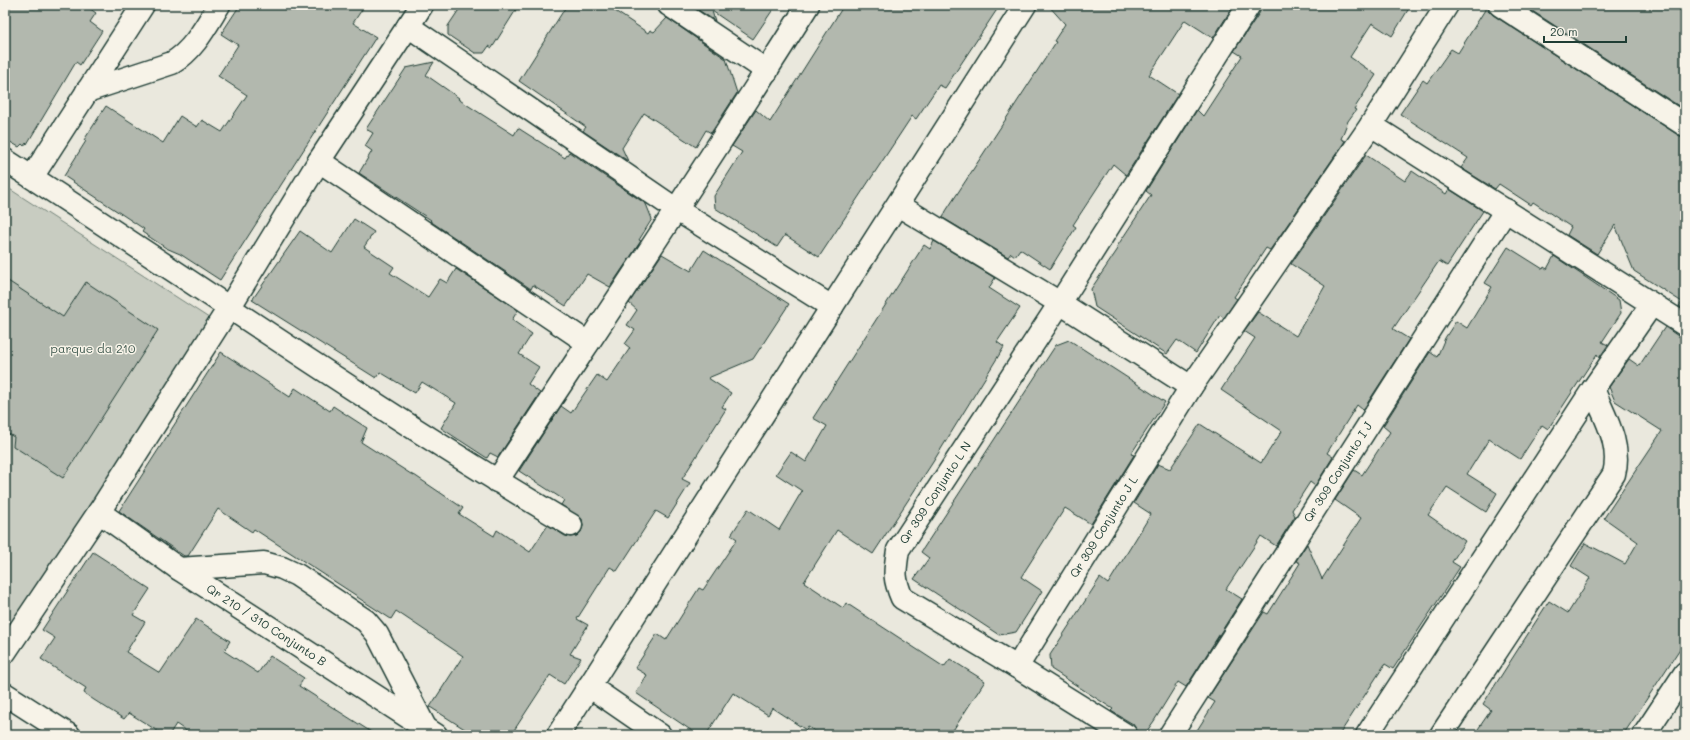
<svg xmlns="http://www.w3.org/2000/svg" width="1690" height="740" font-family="Mali,sans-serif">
<rect width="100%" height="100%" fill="#eae8dd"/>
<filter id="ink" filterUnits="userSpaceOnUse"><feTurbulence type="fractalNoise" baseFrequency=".025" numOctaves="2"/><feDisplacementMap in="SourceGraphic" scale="8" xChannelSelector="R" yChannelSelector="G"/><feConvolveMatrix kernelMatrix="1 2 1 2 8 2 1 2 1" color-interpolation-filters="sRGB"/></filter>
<g filter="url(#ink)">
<path fill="#c8ccc1" stroke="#74847a" d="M5 186 215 322 5 647Z"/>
<g fill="#b2b8ae" stroke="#1f3d34">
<path d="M5 5H85L96 13 90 22 102 31 80 65 76 62 27 144 26 143 24 146 22 144 19 147 5 139Z"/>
<path d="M240 5H365L353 23 376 37 220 280 180 254 166 248 142 232 144 229 64 176 86 141 84 140 106 106 163 143 180 116 197 127 202 120 222 132 247 95 218 76 238 45 221 34Z"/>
<path d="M462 5H519L492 48 489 46 484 53H475L448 35V26Z"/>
<path d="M567 5H606L648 33 650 30 654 32 667 18 726 59 737 93 711 133 706 130 696 147 644 113 622 148 628 161 583 131 586 127 519 81Z"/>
<path d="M691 5H776L753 39 712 11 715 21Z"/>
<path d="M844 5H1000L945 88 939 85 916 119 912 116 819 257 785 235 777 247 715 208 714 196 742 152 732 146 756 110 770 122Z"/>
<path d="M1048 5H1234L1213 38 1185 20 1149 75 1178 94 1126 175 1113 164 1073 225 1076 227 1050 269 1020 249 1015 256 1011 253 1008 257 943 218 946 211 1056 42 1054 41 1065 24Z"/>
<path d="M1261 5H1411L1392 36 1372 23 1350 57 1376 75 1354 109 1356 110 1348 121 1341 139 1345 141 1270 250 1266 248 1234 297 1237 299 1224 318 1220 315 1196 353 1177 340 1167 354 1095 307 1091 289 1118 249 1116 248 1151 195 1146 191 1197 110 1203 116 1242 56 1234 51 1260 12Z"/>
<path d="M1488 5 1489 11 1493 15 1678 135 1685 137V310L1679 306 1682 302 1634 271 1615 225 1597 254 1567 235 1571 227 1533 202 1531 205 1499 184 1495 189 1461 168 1468 158 1400 114 1423 80 1427 83 1451 49 1458 53Z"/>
<path d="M1523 5H1685V110Z"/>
<path d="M434 62 426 75 459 98 458 99 514 135 518 128 565 158 569 152 646 204 652 219 639 240 641 241 610 287 587 274 566 306 533 285 531 289 430 221 431 220 359 173 372 151 365 146 373 133 366 129 406 68Z"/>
<path d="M1366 155 1405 181 1412 171 1446 194 1449 189 1483 211 1447 266 1439 261 1393 329 1409 339 1363 410 1357 405 1327 453 1333 457 1315 486 1310 482 1292 510 1295 516 1276 546 1261 536 1226 589 1242 599 1186 687 1178 682 1154 721 1144 735H1142L1138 732 1133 724 1111 711 1113 709 1051 669 1050 655 1100 578 1108 584 1151 514 1134 503 1158 464 1170 469 1200 424 1261 463 1282 431 1221 390 1255 338 1244 331 1258 312 1296 336 1325 286 1291 264Z"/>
<path d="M354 219 374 232 364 247 394 267 390 273 428 297 440 279 447 283 456 269 518 310 512 320 532 334 519 354 539 367 528 384 540 393 498 457 490 453 487 458 441 428 456 403 422 382 415 393 380 372 376 378 252 300 300 231 332 253Z"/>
<path d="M934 241 995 278 989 288 1020 308 997 342 1004 347 933 462 873 554 837 530 804 582 843 608 846 603 944 667 950 659 985 681 950 735H822L808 727 806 730 772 708 768 715 733 693 706 735H698L636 693 647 675 635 668 657 634 666 640 699 588 703 590 737 539 731 535 748 509 779 530 802 491 776 474 791 452 806 462 827 426 813 418 924 245 930 249Z"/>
<path d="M1508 247 1543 269 1544 267 1547 269 1554 256 1619 300 1621 313 1602 342 1608 345 1599 358 1597 354 1548 429 1542 425 1520 459 1489 439 1467 474 1497 493 1486 512 1447 487 1428 515 1465 541 1452 562 1460 567 1393 669 1385 664 1339 735H1194L1215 702 1208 698 1264 612 1268 614 1300 563 1296 561 1307 544 1322 579 1361 518 1335 500 1354 470 1362 475 1390 432 1383 426 1430 352 1437 357 1445 338 1456 321 1467 328 1492 287 1485 283Z"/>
<path d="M704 250 789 304 753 359 708 378 731 393 722 407 726 409 682 479 690 483 668 518 656 511 617 571 610 567 577 619 588 625 570 654 581 658 564 684 550 675 511 735H474L430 707 463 656 396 611 391 619 357 597V596L254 529 252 532 218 509 188 556H184L119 511 221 352 290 397 295 388 330 411 333 406 367 428 361 442 414 476V475L463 508 459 514 494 536 497 530 530 552 548 525 565 536 570 537 577 536 581 532 583 526 582 519 561 505 564 500 519 471 561 406 571 413 597 375 607 382 630 348 625 344 635 330 627 325 637 310 629 303 662 254 691 271Z"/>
<path d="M5 279 63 317 86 282 158 330 63 478 13 446 14 437 5 432Z"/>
<path d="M1665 327 1678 336 1685 337V641L1623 735H1474L1491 710 1483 704 1549 601 1568 613 1590 578 1571 566 1585 543 1625 564 1638 542 1604 518 1662 431 1615 401 1609 387 1629 359 1639 366Z"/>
<path d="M1069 340 1165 402 1131 454 1134 455 1091 524 1065 508 1021 577 1042 591 1016 632 999 635 914 579 929 558 921 552 1052 351 1056 345Z"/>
<path d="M93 552 150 589 133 615 145 622 126 652 160 673 196 619 230 641 224 651 258 673 270 656 304 678 299 686 376 735H192L176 724 169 735H164L129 713 124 719 94 700 84 693 86 688 41 659 55 638 42 630Z"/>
</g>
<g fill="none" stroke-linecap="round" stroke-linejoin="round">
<defs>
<g id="minor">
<path d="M669 5 767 71"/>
<path d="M1500 5 1685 125"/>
<path d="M408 26 677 210 832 307"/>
<path d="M87 91 172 63C194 50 206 26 219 5"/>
<path d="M1371 125 1685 325"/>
<path d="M5 160C194 282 378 411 571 525"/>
<path d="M319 161 588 343"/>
<path d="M32 177 143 5"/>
<path d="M898 205 1060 303 1191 387"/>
<path d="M497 481C601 323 707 166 808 5"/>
<path id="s1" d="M99 512 179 569 436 735"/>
<path d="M179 569 264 563 282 568 297 575 366 621 377 634 425 727"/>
<path d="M5 652 99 512 229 308 319 161 422 5"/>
<path id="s2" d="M1017 667 1191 387 1371 125 1447 5"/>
<path d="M589 686 660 735"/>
<path d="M5 694 69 735"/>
<path id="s3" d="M1126 735 1017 667 902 598C893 577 895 571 898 550L1060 303 1249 5"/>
<path id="s4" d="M1170 735 1506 210"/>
<path d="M1367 735 1593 389 1652 304"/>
<path d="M1441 735 1614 474C1622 444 1604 416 1593 389"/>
<path d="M1644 735 1685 673"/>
</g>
<path id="tertiary" d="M558 735 1025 5"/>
</defs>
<use href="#minor" stroke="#1f3d34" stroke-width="25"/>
<use href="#tertiary" stroke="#1f3d34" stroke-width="25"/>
<use href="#minor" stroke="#f7f3e8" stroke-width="22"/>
<use href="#tertiary" stroke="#f7f3e8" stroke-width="22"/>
</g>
</g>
<g text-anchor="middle" stroke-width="3" stroke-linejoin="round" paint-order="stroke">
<g font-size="12" fill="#415a50" stroke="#f7f3e8">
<text x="93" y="353">parque da 210</text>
</g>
<g font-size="12" fill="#1f3d34" stroke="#f7f3e8">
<text dy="4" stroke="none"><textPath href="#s4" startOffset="312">Qr 309 Conjunto I J</textPath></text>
<text dy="4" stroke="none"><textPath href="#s3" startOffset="380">Qr 309 Conjunto L N</textPath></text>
<text dy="4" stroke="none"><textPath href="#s2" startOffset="165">Qr 309 Conjunto J L</textPath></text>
<text dy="4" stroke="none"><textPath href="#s1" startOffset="202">Qr 210 / 310 Conjunto B</textPath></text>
</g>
</g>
<rect width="1690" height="740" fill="none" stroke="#f7f3e8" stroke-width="20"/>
<rect x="10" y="10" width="1670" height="720" fill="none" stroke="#1f3d34" stroke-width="1.5" filter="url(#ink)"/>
<path d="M1544 36v6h82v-6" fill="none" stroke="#1f3d34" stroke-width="2"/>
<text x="1550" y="36" font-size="12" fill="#1f3d34" stroke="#f7f3e8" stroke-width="3" paint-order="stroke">20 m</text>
</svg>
